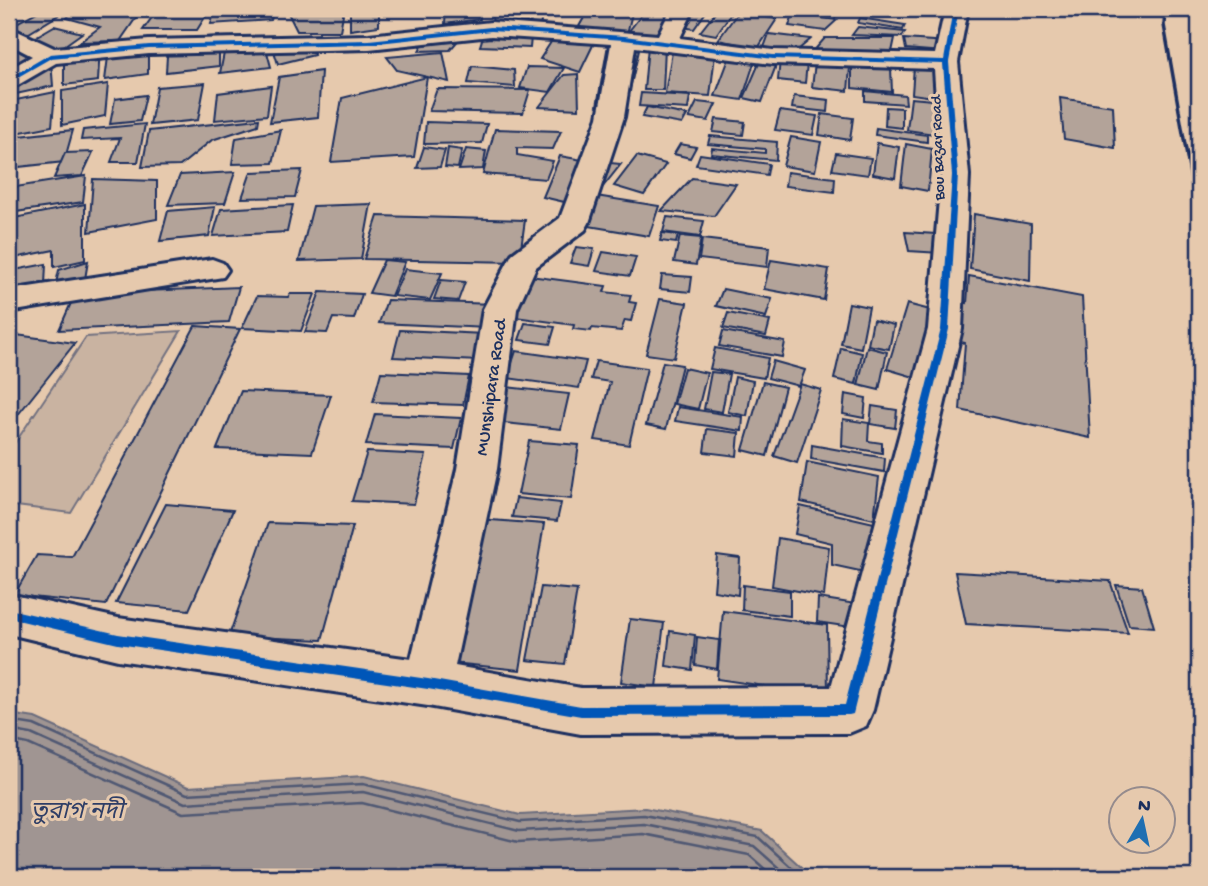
<svg xmlns="http://www.w3.org/2000/svg" width="1208" height="886" font-family="'Gochi Hand','Noto Sans Bengali',sans-serif">
<rect width="100%" height="100%" fill="#e6c9ad"/>
<filter id="ink" filterUnits="userSpaceOnUse"><feTurbulence type="fractalNoise" baseFrequency=".0143" numOctaves="2"/><feDisplacementMap in="SourceGraphic" scale="14" xChannelSelector="R" yChannelSelector="G"/><feConvolveMatrix kernelMatrix="1 2 1 2 8 2 1 2 1" color-interpolation-filters="sRGB"/></filter>
<g filter="url(#ink)">
<path fill="#c9b3a1" stroke="#727180" stroke-width="2" d="M181 331 71 513 9 505V452L86 337Z"/>
<path fill="#a09592" stroke="#6b6c7d" stroke-width="2" d="M9 714 35 718 188 787 364 776 520 815 645 808 762 831 812 877H9Z"/>
<g fill="none" stroke-linecap="round" stroke-linejoin="round">
<g stroke="#505873" stroke-width="2.5">
<path d="M9 721 34 725 187 794 363 784 520 822 644 815 758 837 802 877"/>
<path d="M9 730 31 734 185 803 363 792 519 831 644 824 754 846 789 877"/>
<path d="M9 740 28 744 183 813 362 803 518 842 643 834 749 855 774 877"/>
</g>
</g>
<g fill="#b3a399" stroke="#1b2f5e" stroke-width="2">
<path d="M42 9 60 14 29 33 9 31V27Z"/>
<path d="M74 9H142L120 41 80 42 100 27 67 18Z"/>
<path d="M158 9H210L197 30H143Z"/>
<path d="M215 9H274L271 20 211 24Z"/>
<path d="M286 9H344L340 31H297Z"/>
<path d="M350 9H379V26L350 30Z"/>
<path d="M446 9H480V19L445 24Z"/>
<path d="M490 9H512L514 23 493 22Z"/>
<path d="M520 9H543L540 27 521 24Z"/>
<path d="M589 9H633L627 34 577 30Z"/>
<path d="M646 9H689L669 38 629 31Z"/>
<path d="M694 9H708L694 29 682 27Z"/>
<path d="M718 9H734L716 35 700 32Z"/>
<path d="M795 9H839L835 18 793 12Z"/>
<path d="M874 9H949V17Z"/>
<path d="M738 12 777 19 758 48 718 40Z"/>
<path d="M793 14 837 20 825 31 789 26Z"/>
<path d="M860 18 905 25 903 30 858 23Z"/>
<path d="M487 24 532 26 530 48 480 46Z"/>
<path d="M54 26 82 33 58 50 25 43Z"/>
<path d="M858 27 905 32 902 37 852 35Z"/>
<path d="M430 29 467 30 450 50 419 51Z"/>
<path d="M769 34 811 39 793 54 763 50Z"/>
<path d="M219 36V66L166 72 168 40Z"/>
<path d="M825 38H895L892 52 811 54Z"/>
<path d="M553 39 594 43 580 72 540 59Z"/>
<path d="M609 39 641 42 625 110 597 106Z"/>
<path d="M904 39 947 42 943 52 906 49Z"/>
<path d="M264 41 271 67 220 73 226 43Z"/>
<path d="M13 43 45 54 9 71V46Z"/>
<path d="M148 43V74L105 80 109 49Z"/>
<path d="M100 46 98 81 64 85V51Z"/>
<path d="M648 46 665 47 663 90H644Z"/>
<path d="M311 47 314 55 278 64 273 48Z"/>
<path d="M443 52 449 82 397 70 387 57Z"/>
<path d="M672 52 715 55 710 96 665 93Z"/>
<path d="M730 56 755 60 742 100 715 96Z"/>
<path d="M780 60 807 63 805 83 778 80Z"/>
<path d="M51 61 53 86 16 94 17 74Z"/>
<path d="M760 61 777 63 762 102 744 98Z"/>
<path d="M815 63 850 67 848 91 812 87Z"/>
<path d="M852 65 891 68 892 92 852 88Z"/>
<path d="M472 66 514 70 515 87 468 83Z"/>
<path d="M914 66 941 69 940 98 912 94Z"/>
<path d="M527 67 564 68 550 92 520 88Z"/>
<path d="M321 71 318 117 270 122 279 77Z"/>
<path d="M578 74 579 109 539 107 564 75Z"/>
<path d="M427 77 414 157 331 162 342 98Z"/>
<path d="M205 83 198 120 150 125 157 87Z"/>
<path d="M108 84 105 116 62 125V91Z"/>
<path d="M271 86 267 115 215 120 218 93Z"/>
<path d="M437 89 530 90 523 113 429 111Z"/>
<path d="M865 91 905 95 906 104 865 101Z"/>
<path d="M55 92 52 126 11 134 16 100Z"/>
<path d="M641 93 690 96 688 109 639 106Z"/>
<path d="M146 95 140 121 110 124 115 99Z"/>
<path d="M794 96 829 100 828 112 792 108Z"/>
<path d="M911 98 933 100 934 134 907 130Z"/>
<path d="M1060 98 1113 106 1115 148 1064 139Z"/>
<path d="M697 102 716 104 708 121 689 118Z"/>
<path d="M647 107 687 115 682 124 642 117Z"/>
<path d="M886 107 902 108V128L885 126Z"/>
<path d="M780 111 817 116 813 135 775 130Z"/>
<path d="M822 114 853 118 850 140 819 135Z"/>
<path d="M259 119 258 125 212 140 180 166 142 167 149 131Z"/>
<path d="M716 119 745 122 743 135 713 132Z"/>
<path d="M426 122 487 124 482 143 424 144Z"/>
<path d="M145 124 138 162H111L120 138 81 140 83 130Z"/>
<path d="M876 128 927 135V142L875 135Z"/>
<path d="M495 129 561 131 553 149 517 148V155L553 161 546 179 483 174Z"/>
<path d="M73 130 64 162 9 168 20 136Z"/>
<path d="M281 130 273 163 232 164 236 138Z"/>
<path d="M710 136 777 142 776 160 711 154 712 148 765 153V149L708 144Z"/>
<path d="M791 137 821 142 815 171 783 166Z"/>
<path d="M877 143 899 147 895 178 873 174Z"/>
<path d="M680 144 696 147 690 158 674 154Z"/>
<path d="M906 144 932 149 928 191 901 186Z"/>
<path d="M424 147 445 150 440 167 417 168Z"/>
<path d="M448 148 462 150 458 168 445 167Z"/>
<path d="M466 149 486 151 483 169 459 170Z"/>
<path d="M93 152 82 176 54 178 65 153Z"/>
<path d="M836 153 871 158 868 175 832 170Z"/>
<path d="M700 154 769 164 767 175 696 165Z"/>
<path d="M560 156 588 161 573 204 543 197Z"/>
<path d="M637 156 666 164 644 195 614 186Z"/>
<path d="M600 162 621 164 591 202Z"/>
<path d="M302 170 295 197 242 198 251 172Z"/>
<path d="M235 172 225 203 168 205 180 175Z"/>
<path d="M787 172 835 178 834 192 785 186Z"/>
<path d="M86 176 83 202 9 213V188Z"/>
<path d="M692 178 736 184 714 216 661 211Z"/>
<path d="M93 179 157 181V219L89 232Z"/>
<path d="M596 196 659 206 649 236 583 225Z"/>
<path d="M85 204V260L54 267V250L9 259V219Z"/>
<path d="M371 204 361 259 299 261 313 206Z"/>
<path d="M293 205 287 232 213 236 221 209Z"/>
<path d="M215 207 209 236 160 241 168 211Z"/>
<path d="M974 214 1031 224 1030 281 970 269Z"/>
<path d="M378 216 525 220 519 262 364 259Z"/>
<path d="M667 217 704 221 700 237 663 232Z"/>
<path d="M905 232 936 234 940 253 909 251Z"/>
<path d="M662 233 678 235 676 243 660 241Z"/>
<path d="M680 236 701 238 696 265 674 262Z"/>
<path d="M702 239 769 247 767 267 699 259Z"/>
<path d="M576 247 594 249 589 266 570 263Z"/>
<path d="M603 252 636 257 630 276 596 271Z"/>
<path d="M384 260 405 262 391 296 369 293Z"/>
<path d="M771 260 829 269 824 300 764 289Z"/>
<path d="M88 261 85 279 56 283 59 270Z"/>
<path d="M46 264 45 285 9 293V271Z"/>
<path d="M405 269 442 273 430 300 393 296Z"/>
<path d="M522 275 606 286 604 292 631 295 629 302 636 303 631 321 625 320 621 331 592 328 591 331 573 329 574 325 508 316Z"/>
<path d="M662 275 692 277 690 292 660 289Z"/>
<path d="M969 276 1082 297 1090 438 960 410 965 343 957 341 960 302 967 303Z"/>
<path d="M441 280 465 282 458 301 434 299Z"/>
<path d="M239 287 229 322 59 330 75 294Z"/>
<path d="M723 289 772 299 766 317 716 306Z"/>
<path d="M320 292 362 294 354 319 333 318 327 333 305 332Z"/>
<path d="M290 294H315L301 331 242 328 257 296 288 297Z"/>
<path d="M660 299 687 303 674 358 646 354Z"/>
<path d="M387 300 492 304 488 328 379 323Z"/>
<path d="M849 303 869 307 861 348 841 344Z"/>
<path d="M907 304 934 311 914 377 887 369Z"/>
<path d="M728 313 770 321 766 336 723 328Z"/>
<path d="M873 320 894 325 889 349 868 345Z"/>
<path d="M525 323 555 327 550 344 519 340Z"/>
<path d="M195 326 240 329 106 605 14 595 37 555 72 557Z"/>
<path d="M400 330 484 334 479 361 393 357Z"/>
<path d="M723 331 785 342 782 357 719 346Z"/>
<path d="M9 334 75 343 9 426Z"/>
<path d="M867 347 887 352 879 390 858 385Z"/>
<path d="M715 348 768 358 764 378 710 369Z"/>
<path d="M841 348 862 353 856 384 834 379Z"/>
<path d="M516 351 586 361 579 388 507 378Z"/>
<path d="M596 361 647 368 629 445 595 440 610 382 591 379Z"/>
<path d="M773 361 805 370 799 386 768 378Z"/>
<path d="M663 362 682 365 666 429 646 425Z"/>
<path d="M684 368 707 373 698 409 674 404Z"/>
<path d="M381 372 469 376 463 405 373 402Z"/>
<path d="M711 372 729 374 722 412 704 409Z"/>
<path d="M735 377 753 381 747 416 728 412Z"/>
<path d="M763 382 785 387 767 456 743 450Z"/>
<path d="M800 384 821 390 797 463 774 456Z"/>
<path d="M506 387 569 394 561 429 495 422Z"/>
<path d="M241 391 331 395 312 453 217 449Z"/>
<path d="M845 394 866 398 864 418 843 414Z"/>
<path d="M872 406 897 410 895 428 870 424Z"/>
<path d="M678 407 743 417 742 431 675 421Z"/>
<path d="M375 414 461 418 454 449 366 445Z"/>
<path d="M843 419 869 423 868 441 882 443V453L842 446Z"/>
<path d="M707 429 739 433 737 456 704 452Z"/>
<path d="M529 441 579 445 571 499 518 494Z"/>
<path d="M812 445 885 458 884 472 811 459Z"/>
<path d="M367 452 426 455 414 504 352 501Z"/>
<path d="M807 462 879 477 874 519 801 502Z"/>
<path d="M516 498 561 503 557 521 512 517Z"/>
<path d="M166 504 233 510 189 610 116 603Z"/>
<path d="M800 506 874 523 869 573 832 565V543L795 534Z"/>
<path d="M477 519 544 524 520 670 443 662Z"/>
<path d="M268 523 353 526 322 640 229 636Z"/>
<path d="M778 538 829 547 824 596 772 586Z"/>
<path d="M717 555 740 558 738 595 714 591Z"/>
<path d="M955 572 1110 581 1128 633 966 624Z"/>
<path d="M743 585 790 591V616L742 610Z"/>
<path d="M1116 585 1142 587 1154 627 1129 625Z"/>
<path d="M541 587 577 590 565 664 527 660Z"/>
<path d="M818 598 856 604 857 628 817 622Z"/>
<path d="M723 611 827 625 828 695 717 679Z"/>
<path d="M630 619 664 623 656 687 621 682Z"/>
<path d="M670 631 695 635 692 670 666 666Z"/>
<path d="M697 637 719 640 717 669 695 665Z"/>
</g>
<g fill="none" stroke-linecap="round" stroke-linejoin="round">
<defs>
<g id="minor">
<path d="M671 9H694L680 38 773 50 935 54 945 9H968L958 62 969 175 962 329 873 710 866 726 849 733 581 734 428 706 118 660 9 634V594L118 618 411 659 457 469 483 309 512 254 560 218 598 117 611 44 491 36 369 49 149 54 56 63 18 85 9 88V69L32 56 9 44V27L54 48 149 40 369 35 491 22 658 35ZM635 47 773 64 934 69 941 175 928 329 831 687 581 688 455 666 497 469 517 309 536 267 585 230 589 223 624 117Z"/>
<path d="M212 259 223 263 228 270 223 277 9 312V290Z"/>
</g>
</defs>
<use href="#minor" stroke="#1b2f5e" stroke-width="6"/>
<use href="#minor" fill="#e6c9ad" fill-rule="evenodd"/>
<path stroke="#1b2f5e" stroke-width="3.5" d="M1165 9 1164 25 1187 156"/>
<path stroke="#1b2f5e" stroke-width="4.5" d="M1187 154 1199 226"/>
<defs>
<path id="cycleway" d="M953 9H959L949 62 958 175 949 329 853 714 849 715 581 716 428 689 118 644 9 618V609L118 634 428 679 581 706 845 705 941 329 952 175 943 64 773 59 624 40 491 31 369 44 149 49 51 58 11 81 9 82V78L50 54 149 45 369 40 491 27 624 36 773 55 944 60Z"/>
</defs>
<use href="#cycleway" stroke="#e6c9ad" stroke-width="4"/>
<use href="#cycleway" fill="#0057b8" fill-rule="evenodd"/>
</g>
</g>
<g text-anchor="middle" stroke-width="6" stroke-linejoin="round" paint-order="stroke">
<g font-size="16" fill="#1b2f5e" stroke="#e6c9ad">
<text transform="translate(936 148) rotate(-92)" y="6">Bou Bazar Road</text>
</g>
<g font-size="19" fill="#1b2f5e" stroke="#e6c9ad">
<text transform="translate(489 387) rotate(-82)" y="7">MUnshipara Road</text>
</g>
<g font-size="24" font-style="italic" fill="#2f3e66" stroke="#e6c9ad">
<text x="77" y="818">তুরাগ নদী</text>
</g>
</g>
<rect width="1208" height="886" fill="none" stroke="#e6c9ad" stroke-width="35"/>
<rect x="18" y="18" width="1173" height="851" fill="none" stroke="#1b2f5e" stroke-width="2.5" filter="url(#ink)"/>
<g transform="translate(1142 820) rotate(9)"><circle r="33" fill="#e6c9ad" stroke="#958b8d" stroke-width="2"/>
<path d="M0-5L12 26L0 18L-12 26Z" fill="#1f6fb2"/>
<text y="-10" font-size="19" font-weight="bold" text-anchor="middle" fill="#1b2f5e">N</text>
</g>
</svg>
